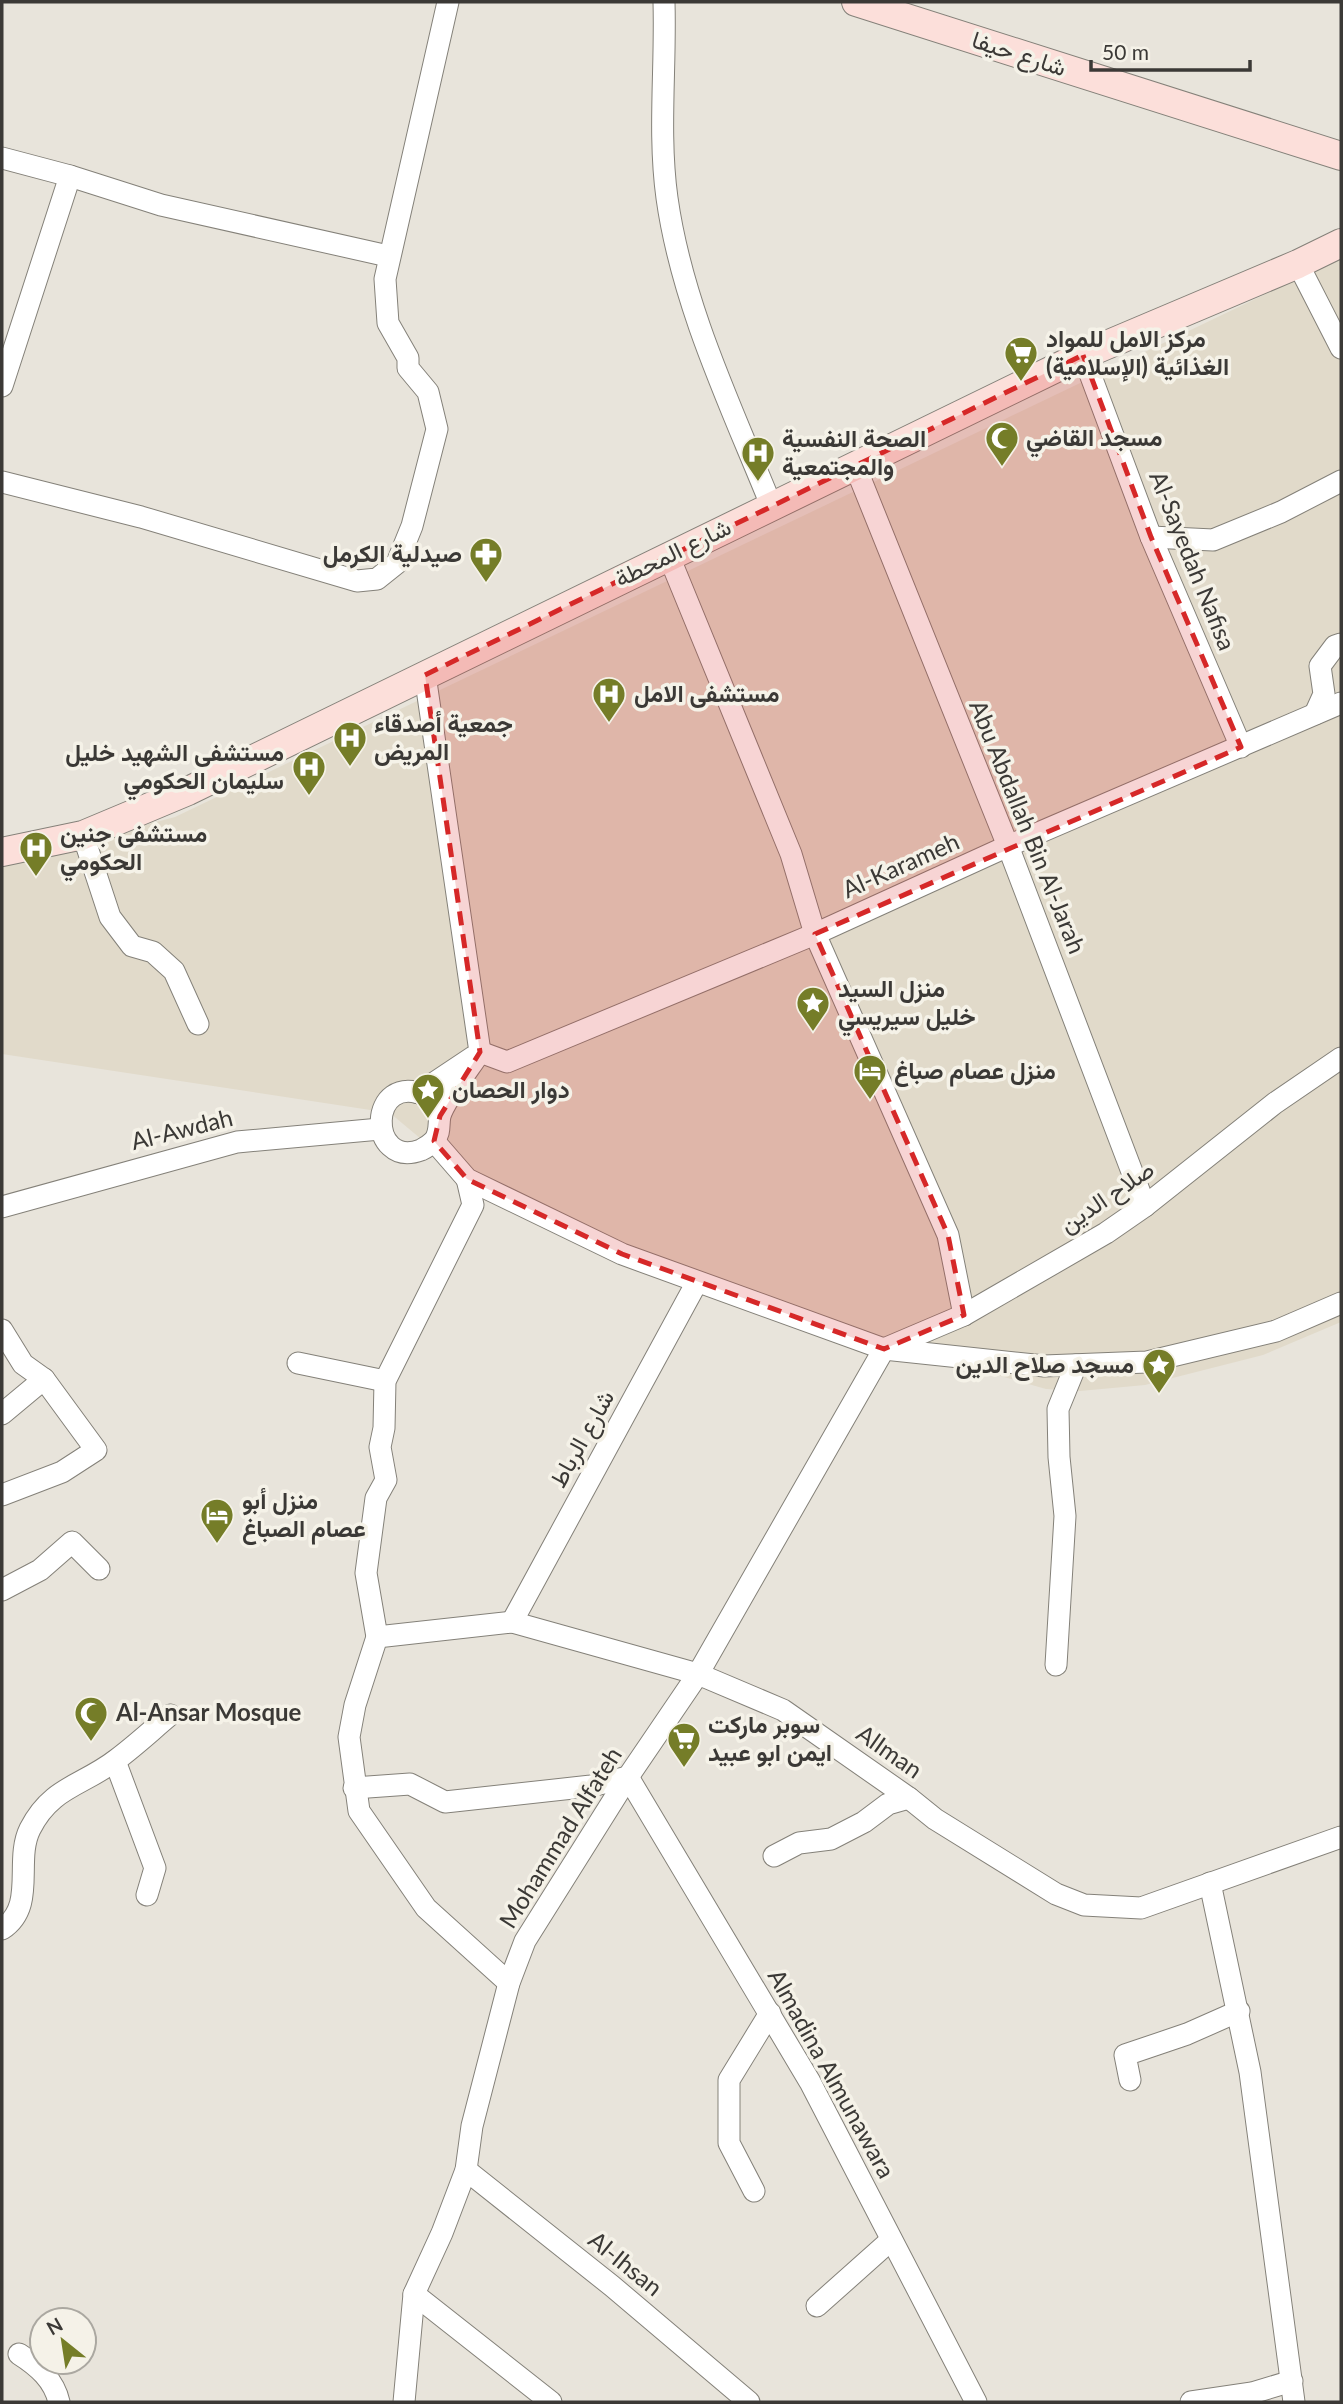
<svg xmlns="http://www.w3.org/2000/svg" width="1343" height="2404" font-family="Lato,Vazirmatn,sans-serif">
<rect width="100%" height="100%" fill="#e8e4db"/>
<path fill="#e1daca" d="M1341 258V1322L1263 1355 1145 1385 1080 1391 1046 1389 924 1354 724 1303 488 1195 390 1113 2 1054V863L175 817Z"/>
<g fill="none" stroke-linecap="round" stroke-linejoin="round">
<defs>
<g id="minor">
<path d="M664 2C666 67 658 133 667 198 682 305 731 406 771 505"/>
<path d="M2 158 70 176 2 386"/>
<path d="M70 176 161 205 388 256"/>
<path d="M1298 264 1341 348"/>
<path d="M1083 355 1151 537 1241 747"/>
<path d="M856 468 1008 846 1145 1206"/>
<path d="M2 482 141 517 357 581 377 579 397 563 412 526 437 429 428 392 408 368V358L388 323 385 279 448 2"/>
<path d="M1151 537 1213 540 1281 512 1341 481"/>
<path d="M668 554 791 854 815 934 948 1235 964 1315"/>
<path d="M425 675 480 1052"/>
<path d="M1315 714 1324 694 1320 666 1335 646 1341 644"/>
<path d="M83 835 110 917 132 946 153 952 174 971 198 1024"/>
<path d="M480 1052 507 1062 815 934 1008 846 1341 703"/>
<path d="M419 1093 473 1057"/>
<path d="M440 1116 427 1096C367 1069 367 1170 421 1150 425 1148 430 1145 434 1141 441 1132 438 1125 440 1116 444 1101 471 1066 480 1052"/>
<path d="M434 1141 467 1179 622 1254 884 1349 1044 1366 1147 1362 1276 1331 1341 1303"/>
<path d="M2 1207 237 1142 380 1129"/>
<path d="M2 1330 23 1364 44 1379 96 1450 62 1472 2 1495"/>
<path d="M298 1363 385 1381"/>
<path d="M2 1414 44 1379"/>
<path d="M2 1590 40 1570 72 1542 99 1569"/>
<path d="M512 1622 697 1282"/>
<path d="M377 1637 366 1573 376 1498 386 1480 380 1447 384 1428 385 1381 473 1205 467 1179"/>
<path d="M1056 1665 1065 1516 1059 1457 1058 1409 1076 1365"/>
<path d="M115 1761 155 1868 147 1895"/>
<path d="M354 1788 410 1784 445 1802 591 1786 628 1777 810 2082 976 2402"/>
<path d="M774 1856 799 1843 831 1839 864 1822 888 1804 909 1798"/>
<path d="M1210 1883 1250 2072 1294 2402"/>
<path d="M2 1929C37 1906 14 1861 30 1829 51 1787 82 1786 116 1760 135 1746 152 1730 170 1715"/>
<path d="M509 1983 426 1908 359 1811 349 1737 355 1705 377 1637 512 1622 698 1674 783 1710 909 1798 935 1819 1056 1894 1084 1905 1141 1908 1341 1837"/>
<path d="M1130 2080 1125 2055 1187 2034 1239 2011"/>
<path d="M466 2170 612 2286 749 2402"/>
<path d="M754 2191 729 2143V2080L770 2013"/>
<path d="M414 2294 551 2402"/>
<path d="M817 2306 891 2240"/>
<path d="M19 2354C38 2366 54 2380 59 2402"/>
<path d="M404 2402 414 2294 442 2233 466 2170 472 2126 509 1983 525 1941 628 1777 698 1674 884 1349 964 1315 1106 1233 1145 1206 1275 1103 1341 1058"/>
<path d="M1191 2402 1252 2393 1292 2381"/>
</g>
<g id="secondary">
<path d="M856 2 1341 156"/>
<path d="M2 852 83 835 188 791 1083 355 1298 264 1341 243"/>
</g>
</defs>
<use href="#minor" stroke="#848179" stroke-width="23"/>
<use href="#secondary" stroke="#848179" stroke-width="30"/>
<use href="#minor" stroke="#fff" stroke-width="21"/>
<use href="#secondary" stroke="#fcdfda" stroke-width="28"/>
</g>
<path fill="#d62828" fill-opacity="0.2" stroke="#d62828" stroke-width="5" stroke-dasharray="14 9" stroke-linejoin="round" d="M1083 355 1151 537 1241 747 815 934 948 1235 964 1315 884 1349 622 1254 467 1179 434 1141 440 1116 480 1052 425 675Z"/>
<defs>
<symbol id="supermarket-pin" viewBox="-11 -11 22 30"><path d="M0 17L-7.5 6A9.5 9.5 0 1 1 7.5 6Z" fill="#757d28" stroke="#f5f2e8"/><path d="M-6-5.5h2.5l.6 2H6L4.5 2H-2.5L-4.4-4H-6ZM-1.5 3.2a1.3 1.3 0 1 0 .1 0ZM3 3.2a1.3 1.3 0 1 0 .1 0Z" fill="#fff"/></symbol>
<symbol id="mosque-pin" viewBox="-11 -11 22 30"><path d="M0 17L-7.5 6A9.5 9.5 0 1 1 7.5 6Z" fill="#757d28" stroke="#f5f2e8"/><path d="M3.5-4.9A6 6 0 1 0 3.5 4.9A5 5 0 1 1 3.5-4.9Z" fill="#fff"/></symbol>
<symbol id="hospital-pin" viewBox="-11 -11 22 30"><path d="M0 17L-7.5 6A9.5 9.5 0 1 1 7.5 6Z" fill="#757d28" stroke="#f5f2e8"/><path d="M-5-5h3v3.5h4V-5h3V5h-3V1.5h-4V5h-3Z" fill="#fff"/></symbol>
<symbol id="pharmacy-pin" viewBox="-11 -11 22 30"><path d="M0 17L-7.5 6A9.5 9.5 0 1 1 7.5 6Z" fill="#757d28" stroke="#f5f2e8"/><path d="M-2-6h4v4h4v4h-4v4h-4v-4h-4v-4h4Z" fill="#fff"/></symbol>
<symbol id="sight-pin" viewBox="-11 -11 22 30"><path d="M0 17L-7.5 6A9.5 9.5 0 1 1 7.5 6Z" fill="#757d28" stroke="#f5f2e8"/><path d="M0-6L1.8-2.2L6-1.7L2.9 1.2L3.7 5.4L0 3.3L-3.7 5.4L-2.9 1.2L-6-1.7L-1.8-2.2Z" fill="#fff"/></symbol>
<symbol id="hotel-pin" viewBox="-11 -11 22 30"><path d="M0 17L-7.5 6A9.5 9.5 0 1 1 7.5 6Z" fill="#757d28" stroke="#f5f2e8"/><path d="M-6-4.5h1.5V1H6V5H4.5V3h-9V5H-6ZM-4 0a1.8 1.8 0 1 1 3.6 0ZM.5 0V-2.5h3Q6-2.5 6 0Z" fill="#fff"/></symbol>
</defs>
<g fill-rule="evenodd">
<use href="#supermarket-pin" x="1002" y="334" width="38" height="52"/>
<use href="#mosque-pin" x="983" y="419" width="38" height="52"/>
<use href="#hospital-pin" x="739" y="434" width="38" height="52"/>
<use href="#pharmacy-pin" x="467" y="535" width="38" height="52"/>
<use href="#hospital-pin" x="590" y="675" width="38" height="52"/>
<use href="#hospital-pin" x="331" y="719" width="38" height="52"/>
<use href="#hospital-pin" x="290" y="748" width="38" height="52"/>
<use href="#hospital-pin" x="17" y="829" width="38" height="52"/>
<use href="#sight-pin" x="794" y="984" width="38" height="52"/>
<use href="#hotel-pin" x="851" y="1052" width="38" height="52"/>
<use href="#sight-pin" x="409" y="1071" width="38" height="52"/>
<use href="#sight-pin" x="1140" y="1346" width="38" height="52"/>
<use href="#hotel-pin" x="198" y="1496" width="38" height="52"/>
<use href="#mosque-pin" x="72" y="1694" width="38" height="52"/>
<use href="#supermarket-pin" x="665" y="1720" width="38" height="52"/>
</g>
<g text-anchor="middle" stroke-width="7" stroke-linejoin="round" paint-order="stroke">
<g font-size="24" fill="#3b3936" stroke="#f5f2e8">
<text transform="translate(1019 54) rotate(18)" y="8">شارع حيفا</text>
<text transform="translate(673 553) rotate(-26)" y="8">شارع المحطة</text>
<text transform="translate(1192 561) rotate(68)" y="8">Al-Sayedah Nafisa</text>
<text transform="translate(1027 827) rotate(68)" y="8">Abu Abdallah Bin Al-Jarah</text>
<text transform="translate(901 866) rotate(-24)" y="8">Al-Karameh</text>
<text transform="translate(182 1130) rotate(-14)" y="8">Al-Awdah</text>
<text transform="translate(1107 1197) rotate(-34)" y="8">صلاح الدين</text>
<text transform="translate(582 1439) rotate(-61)" y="8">شارع الرباط</text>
<text transform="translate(889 1752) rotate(35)" y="8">AlIman</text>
<text transform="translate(561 1838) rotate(-58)" y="8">Mohammad Alfateh</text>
<text transform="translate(831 2074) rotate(61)" y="8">Almadina Almunawara</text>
<text transform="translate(625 2264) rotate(39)" y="8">Al-Ihsan</text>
</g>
<g font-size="24" font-weight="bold" fill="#3b3936" stroke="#f5f2e8" text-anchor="start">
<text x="1046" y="347">مركز الامل للمواد<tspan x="1046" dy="28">الغذائية (الإسلامية)</tspan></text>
<text x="1026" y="446">مسجد القاضي</text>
<text x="782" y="447">الصحة النفسية<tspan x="782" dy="28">والمجتمعية</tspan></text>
<text x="462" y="562" text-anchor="end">صيدلية الكرمل</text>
<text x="634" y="702">مستشفى الامل</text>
<text x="374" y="732">جمعية أصدقاء<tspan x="374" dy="28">المريض</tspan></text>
<text x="284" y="761" text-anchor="end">مستشفى الشهيد خليل<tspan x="284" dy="28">سليمان الحكومي</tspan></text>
<text x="60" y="842">مستشفى جنين<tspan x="60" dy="28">الحكومي</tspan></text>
<text x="838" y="997">منزل السيد<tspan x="838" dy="28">خليل سيريسي</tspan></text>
<text x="894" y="1079">منزل عصام صباغ</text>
<text x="452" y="1098">دوار الحصان</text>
<text x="1134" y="1373" text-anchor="end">مسجد صلاح الدين</text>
<text x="242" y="1509">منزل أبو<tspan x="242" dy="28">عصام الصباغ</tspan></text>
<text x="116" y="1721">Al-Ansar Mosque</text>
<text x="708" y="1733">سوبر ماركت<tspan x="708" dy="28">ايمن ابو عبيد</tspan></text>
</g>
</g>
<rect width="1343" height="2404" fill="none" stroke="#3b3936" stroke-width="7"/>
<g transform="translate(63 2341) rotate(330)"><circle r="33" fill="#f5f2e8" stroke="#aba8a1" stroke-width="2"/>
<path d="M0-5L12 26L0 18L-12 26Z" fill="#757d28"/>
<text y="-10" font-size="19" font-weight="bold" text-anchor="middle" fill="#3b3936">N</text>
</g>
<path d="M1091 60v10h159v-10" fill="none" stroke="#3b3936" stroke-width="3.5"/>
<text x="1102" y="60" font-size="21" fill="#3b3936" stroke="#f5f2e8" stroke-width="5" paint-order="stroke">50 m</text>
</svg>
